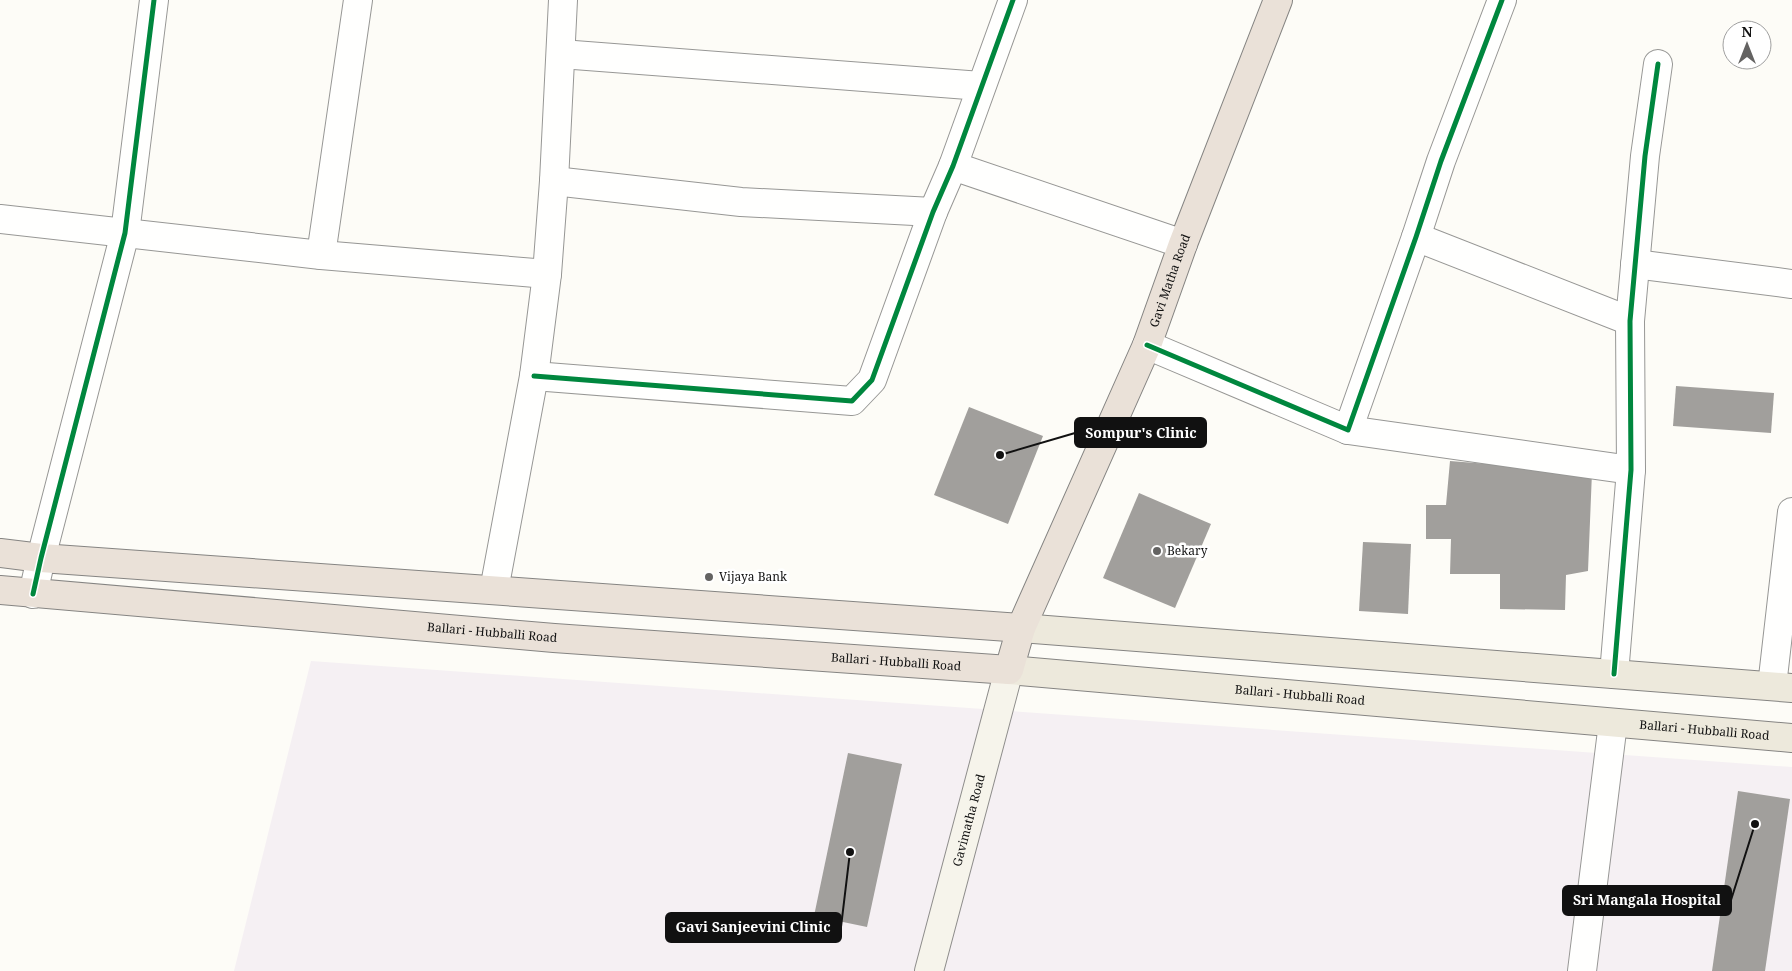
<svg xmlns="http://www.w3.org/2000/svg" width="1792" height="971" font-family="'Noto Serif',serif">
<rect width="100%" height="100%" fill="#fdfcf7"/>
<path fill="#f5f0f3" d="M311 661 1792 767V971H234Z"/>
<g fill="#a19f9c">
<path d="M1676 386 1774 393 1771 433 1673 426Z"/>
<path d="M969 407 1043 436 1008 524 934 495Z"/>
<path d="M1450 461 1592 472 1588 571 1566 575 1565 610 1500 609V574H1450L1451 539H1426V505H1446Z"/>
<path d="M1139 493 1211 524 1175 608 1103 578Z"/>
<path d="M1363 542 1411 544 1408 614 1359 611Z"/>
<path d="M848 753 902 764 867 927 814 916Z"/>
<path d="M1738 791 1790 799 1765 971H1712Z"/>
</g>
<g fill="none" stroke-linecap="round" stroke-linejoin="round">
<defs>
<g id="street">
<path d="M561 54 981 86"/>
<path d="M953 166 1183 244"/>
<path d="M554 181 741 202 933 212"/>
<path d="M0 219 321 255 547 274"/>
<path d="M1416 237 1630 321"/>
<path d="M321 255 358 0"/>
<path d="M1635 264 1792 284"/>
<path d="M1147 345 1348 430 1416 237 1441 161 1502 0"/>
<path d="M534 376 852 401 872 380 933 212 953 166 1013 0"/>
<path d="M1348 430 1631 470"/>
<path d="M494 590 534 376 547 274 554 181 563 0"/>
<path d="M33 594 41 558 125 233 154 0"/>
<path d="M1614 674 1631 470 1630 321 1645 156 1658 64"/>
<path d="M1772 686 1792 512"/>
<path d="M1582 971 1613 723"/>
</g>
<g id="secondary">
<path id="s1" d="M929 971 1009 670"/>
</g>
<g id="primary">
<path d="M1021 628 1792 688"/>
<path id="s2" d="M1009 670 1792 738"/>
</g>
<g id="highway">
<path d="M0 553 41 558 1021 628"/>
<path id="s3" d="M0 590 554 638 1009 670 1021 628 1147 345 1183 244 1278 0"/>
</g>
</defs>
<use href="#street" stroke="#979795" stroke-width="30"/>
<use href="#secondary" stroke="#8e8d8b" stroke-width="30"/>
<use href="#primary" stroke="#858482" stroke-width="30"/>
<use href="#highway" stroke="#858482" stroke-width="30"/>
<use href="#street" stroke="#fffffe" stroke-width="28"/>
<use href="#secondary" stroke="#f6f4eb" stroke-width="28"/>
<use href="#primary" stroke="#ede9dc" stroke-width="28"/>
<use href="#highway" stroke="#eae1d8" stroke-width="28"/>
<defs>
<g id="cycleway">
<path d="M1147 345 1348 430 1416 237 1441 161 1502 0"/>
<path d="M534 376 852 401 872 380 933 212 953 166 1013 0"/>
<path d="M33 594 41 558 125 233 154 0"/>
<path d="M1614 674 1631 470 1630 321 1645 156 1658 64"/>
</g>
</defs>
<use href="#cycleway" stroke="#fff" stroke-width="8"/>
<use href="#cycleway" stroke="#00873e" stroke-width="5"/>
</g>
<g fill="#646362" stroke="#fff" stroke-width="2">
<circle cx="1157" cy="551" r="5"/>
<circle cx="709" cy="577" r="5"/>
</g>
<g text-anchor="middle" stroke-width="5" stroke-linejoin="round" paint-order="stroke">
<g font-size="12" fill="#111" stroke="#fff">
<text dy="4" stroke="none"><textPath href="#s3" startOffset="1434">Gavi Matha Road</textPath></text>
<text dy="4" stroke="none"><textPath href="#s3" startOffset="494">Ballari - Hubballi Road</textPath></text>
<text dy="4" stroke="none"><textPath href="#s3" startOffset="899">Ballari - Hubballi Road</textPath></text>
<text dy="4" stroke="none"><textPath href="#s2" startOffset="292">Ballari - Hubballi Road</textPath></text>
<text dy="4" stroke="none"><textPath href="#s2" startOffset="698">Ballari - Hubballi Road</textPath></text>
<text dy="4" stroke="none"><textPath href="#s1" startOffset="156">Gavimatha Road</textPath></text>
</g>
<g font-size="12" fill="#111" stroke="#fff" text-anchor="start">
<text x="1167" y="555">Bekary</text>
<text x="719" y="581">Vijaya Bank</text>
</g>
</g>
<path fill="none" stroke="#111" stroke-width="2" d="M1000 455L1075 433M1755 824L1731 900M850 852L841 927"/>
<g fill="#111" stroke="#fff" stroke-width="2">
<circle cx="1000" cy="455" r="5"/>
<circle cx="1755" cy="824" r="5"/>
<circle cx="850" cy="852" r="5"/>
</g>
<g fill="#111" stroke="#111" stroke-width="2">
<rect x="1075" y="418" width="131" height="29" rx="5"/>
<rect x="1563" y="886" width="168" height="29" rx="5"/>
<rect x="666" y="913" width="175" height="29" rx="5"/>
</g>
<g font-size="14" text-anchor="middle" font-weight="bold" fill="#fff">
<text x="1141" y="438">Sompur's Clinic</text>
<text x="1647" y="905">Sri Mangala Hospital</text>
<text x="753" y="932">Gavi Sanjeevini Clinic</text>
</g>
<g transform="translate(1747 45)"><circle r="24" fill="#ffffff" stroke="#a0a0a0"/>
<path d="M0-4L9 19L0 12L-9 19Z" fill="#646362"/>
<text y="-8" font-size="14" font-weight="bold" text-anchor="middle" fill="#111111">N</text>
</g>
</svg>
